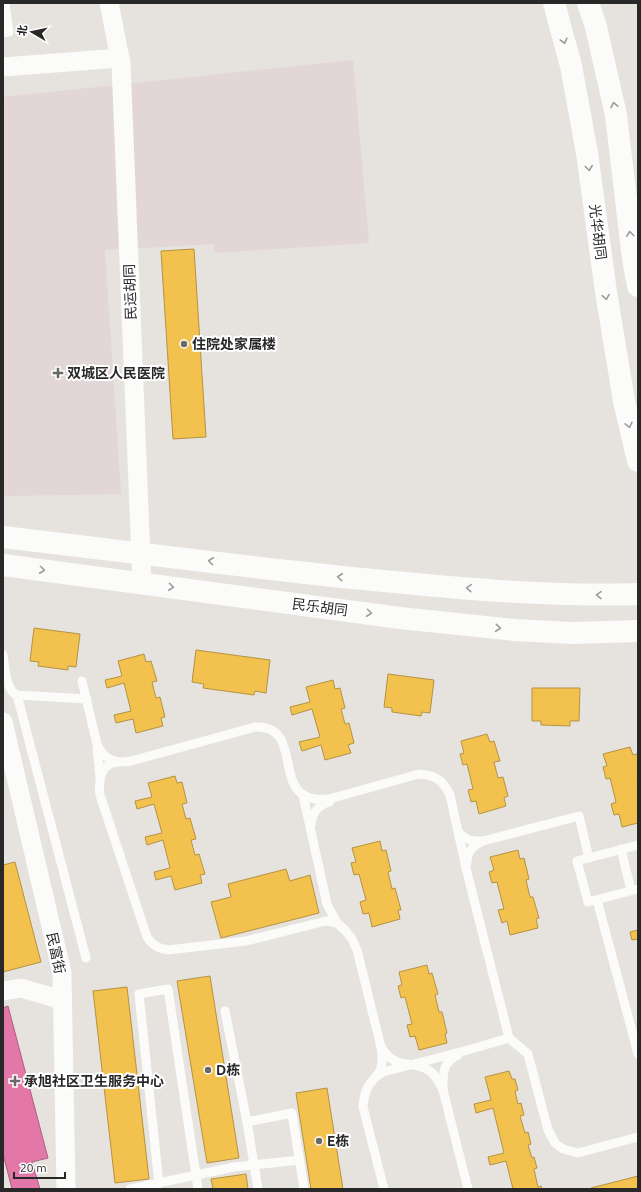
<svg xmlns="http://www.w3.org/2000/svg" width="641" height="1192" font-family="Ubuntu,'Noto Sans SC',sans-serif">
<rect width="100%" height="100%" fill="#e6e2de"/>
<path fill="#e3d6d6" d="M353 60 369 243 215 253 214 244 105 250 121 494 3 496V97Z"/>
<g fill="#f2c14e" stroke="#b59343">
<path d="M194 249 206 437 173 439 161 251Z"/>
<path d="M34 628 80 634 76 667 68 666V670L38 666 39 662 30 661Z"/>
<path d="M196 650 270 660 266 693 255 691 254 695 203 688 204 684 192 682Z"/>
<path d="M144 654 146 662 151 661 157 681 152 682 156 698 160 697 165 717 161 718 163 726 136 733 133 719 116 723 114 715 131 711 124 683 107 688 105 680 122 676 118 661Z"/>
<path d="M388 674 434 680 430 713 422 712 421 716 392 712V708L384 707Z"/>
<path d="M333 680 335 689 340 688 345 708 341 709 345 724 349 723 354 743 348 745 351 753 325 760 321 745 302 751 299 742 320 737 312 709 292 715 290 707 310 702 306 687Z"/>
<path d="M532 688H580L579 721H570V726L541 725V721H532Z"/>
<path d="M487 734 490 742 494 741 500 761 494 762 498 778 503 777 508 796 504 798 506 806 479 814 476 801 471 802 468 790 473 789 467 764 463 765 460 754 464 753 461 741Z"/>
<path d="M630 747 633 755 637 754 638 757V776H637L638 780V823L622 827 619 814 614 815 611 804 616 802 610 778 606 779 603 767 607 766 603 754Z"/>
<path d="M175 776 177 783 182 782 187 803 182 804 186 819 190 818 196 839 191 840 195 855 199 854 205 874 200 875 202 883 175 890 171 876 156 880 154 872 170 868 163 840 147 845 145 837 162 833 154 804 137 809 135 801 152 797 148 783Z"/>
<path d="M380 841 382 851 386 850 391 871 388 872 392 889 395 888 401 910H398L400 919 372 927 369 913 363 914 360 902 366 900 359 874 354 875 351 863 356 862 352 848Z"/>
<path d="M518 850 520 859 524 858 529 879 526 880 530 897H533L539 918 536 919 538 928 510 935 507 921 502 923 498 910 504 909 497 882 492 883 489 872 494 870 490 857Z"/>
<path d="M15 862 41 962 3 972V865Z"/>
<path d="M286 869 290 881 310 875 319 913 221 938 211 902 231 897 228 884Z"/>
<path d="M638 930V939L632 940 630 932Z"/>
<path d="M427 965 429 974 432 973 438 994 435 995 439 1012H442L447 1033 445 1034 447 1043 419 1050 415 1036 410 1037 407 1025 412 1024 405 997 401 998 398 986 402 985 399 972Z"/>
<path d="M210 976 239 1158 207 1163 177 981Z"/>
<path d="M127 987 149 1179 115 1183 93 991Z"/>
<path d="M509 1071 512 1079H515L518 1090 515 1091 518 1104 521 1103 524 1115 520 1116 525 1133 528 1132 531 1144 528 1145 532 1158 534 1157 537 1168 534 1169 538 1187 541 1186 542 1189H513L506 1161 490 1165 488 1157 504 1153 493 1108 476 1113 474 1104 491 1100 485 1077Z"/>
<path d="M327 1088 343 1189H311L296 1093Z"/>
<path d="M246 1174 248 1189H213L211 1179Z"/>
<path d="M638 1176V1189H591V1188Z"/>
</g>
<path fill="#e377a8" stroke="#ab5f82" d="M8 1006 48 1158 32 1162 40 1189H12L3 1154V1008Z"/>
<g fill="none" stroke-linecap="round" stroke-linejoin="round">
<g stroke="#fbfbfa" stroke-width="9">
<path d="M3 33 9 32 5 3"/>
<path d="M3 655C5 666 5 690 17 695L87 699"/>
<path d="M82 681 97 744C104 760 115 764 131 761L255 727C309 725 265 806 329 799L419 774C435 775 443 780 450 795L466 868 509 1038"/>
<path d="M17 695 86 958"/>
<path d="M97 748 100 777"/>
<path d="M119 762C101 762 98 780 100 795L147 937C153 946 158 948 168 950L246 941 326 921 337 923"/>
<path d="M303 795 327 904 337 923 345 930 352 939 357 950 381 1047"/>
<path d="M311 825C312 812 318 805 330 802"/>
<path d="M458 831C466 841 471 841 483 841 473 846 467 851 467 863"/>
<path d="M483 841 579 816 589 858"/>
<path d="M638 845 577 861 588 902 638 889"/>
<path d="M621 849 631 890"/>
<path d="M597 900 638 1054"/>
<path d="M225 1011 247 1122"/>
<path d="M413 1065C431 1068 435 1074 443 1090 443 1073 442 1063 458 1055"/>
<path d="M376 1076C384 1069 382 1057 381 1047 388 1058 395 1063 408 1064"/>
<path d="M443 1090 468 1189"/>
<path d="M159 1184 139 994 168 989 198 1189"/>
<path d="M130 1189 234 1167 300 1160"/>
<path d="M258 1189 247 1122 292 1113 304 1189"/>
<path d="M384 1189 363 1107C364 1091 369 1080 383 1072L464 1051 509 1038 528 1054 548 1130 555 1143 563 1149 578 1153 638 1137"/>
</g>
<g stroke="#fbfbfa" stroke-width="19">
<path d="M109 3 121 64 142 583"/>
<path d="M3 67 120 58"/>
<path d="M3 722 62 973 66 1189"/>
<path d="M3 991 21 988 62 1000"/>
</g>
<g stroke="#fbfbfa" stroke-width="22">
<path d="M3 537C123 551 243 567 363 579 454 588 546 597 638 594"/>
<path d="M3 565 400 618 515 630 572 633 638 631"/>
</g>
<g stroke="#fbfbfa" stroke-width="22">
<path d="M554 3 571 66 587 153 606 292 624 401 638 461"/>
<path d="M588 3 596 27 616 115 633 259 638 286"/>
</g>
</g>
<defs><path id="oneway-chevron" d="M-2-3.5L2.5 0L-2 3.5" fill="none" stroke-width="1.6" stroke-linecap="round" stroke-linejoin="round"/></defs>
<g stroke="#9c9c9c">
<use href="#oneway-chevron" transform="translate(564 41) rotate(75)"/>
<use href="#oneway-chevron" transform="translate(614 105) rotate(-103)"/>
<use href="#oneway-chevron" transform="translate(589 168) rotate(83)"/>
<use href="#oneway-chevron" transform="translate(630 234) rotate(-97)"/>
<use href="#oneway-chevron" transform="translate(606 297) rotate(81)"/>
<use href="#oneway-chevron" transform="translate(629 425) rotate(77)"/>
<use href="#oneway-chevron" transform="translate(211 561) rotate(-173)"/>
<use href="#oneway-chevron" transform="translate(42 570) rotate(7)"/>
<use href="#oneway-chevron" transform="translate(340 577) rotate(-174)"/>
<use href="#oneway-chevron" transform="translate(171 587) rotate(8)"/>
<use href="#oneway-chevron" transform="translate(469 588) rotate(-176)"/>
<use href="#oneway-chevron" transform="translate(599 595) rotate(-179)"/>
<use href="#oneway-chevron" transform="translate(369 613) rotate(7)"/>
<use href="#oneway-chevron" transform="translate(498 628) rotate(6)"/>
</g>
<g fill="#6a6968" stroke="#fff" stroke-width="1.5">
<circle cx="184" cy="344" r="4"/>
<path d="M56 367h4v4h4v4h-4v4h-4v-4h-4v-4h4z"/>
<circle cx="208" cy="1070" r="4"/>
<path d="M13 1075h4v4h4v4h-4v4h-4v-4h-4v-4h4z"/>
<circle cx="319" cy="1141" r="4"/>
</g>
<g text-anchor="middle" stroke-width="4" stroke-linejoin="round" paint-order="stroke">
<g font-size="14" fill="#282828" stroke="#fff">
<text transform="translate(598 232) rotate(83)" y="5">光华胡同</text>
<text transform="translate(130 292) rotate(-92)" y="5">民运胡同</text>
<text transform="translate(320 607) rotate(7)" y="5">民乐胡同</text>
<text transform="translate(56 953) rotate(78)" y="5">民富街</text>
</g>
<g font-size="14" font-weight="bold" fill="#282828" stroke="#fff" text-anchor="start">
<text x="192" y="349">住院处家属楼</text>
<text x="67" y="378">双城区人民医院</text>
<text x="216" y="1075">D栋</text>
<text x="24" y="1086">承旭社区卫生服务中心</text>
<text x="327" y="1146">E栋</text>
</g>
</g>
<rect width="641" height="1192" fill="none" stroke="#282828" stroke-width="8"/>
<g transform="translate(32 32) rotate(279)" stroke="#ffffff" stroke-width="3" paint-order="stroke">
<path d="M0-3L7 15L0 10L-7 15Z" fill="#282828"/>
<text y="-6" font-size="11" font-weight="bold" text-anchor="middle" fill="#282828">北</text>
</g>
<path d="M14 1172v6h51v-6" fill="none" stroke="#282828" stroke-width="2"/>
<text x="20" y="1172" font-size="12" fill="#282828" stroke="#ffffff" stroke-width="3" paint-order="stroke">20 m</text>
</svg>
